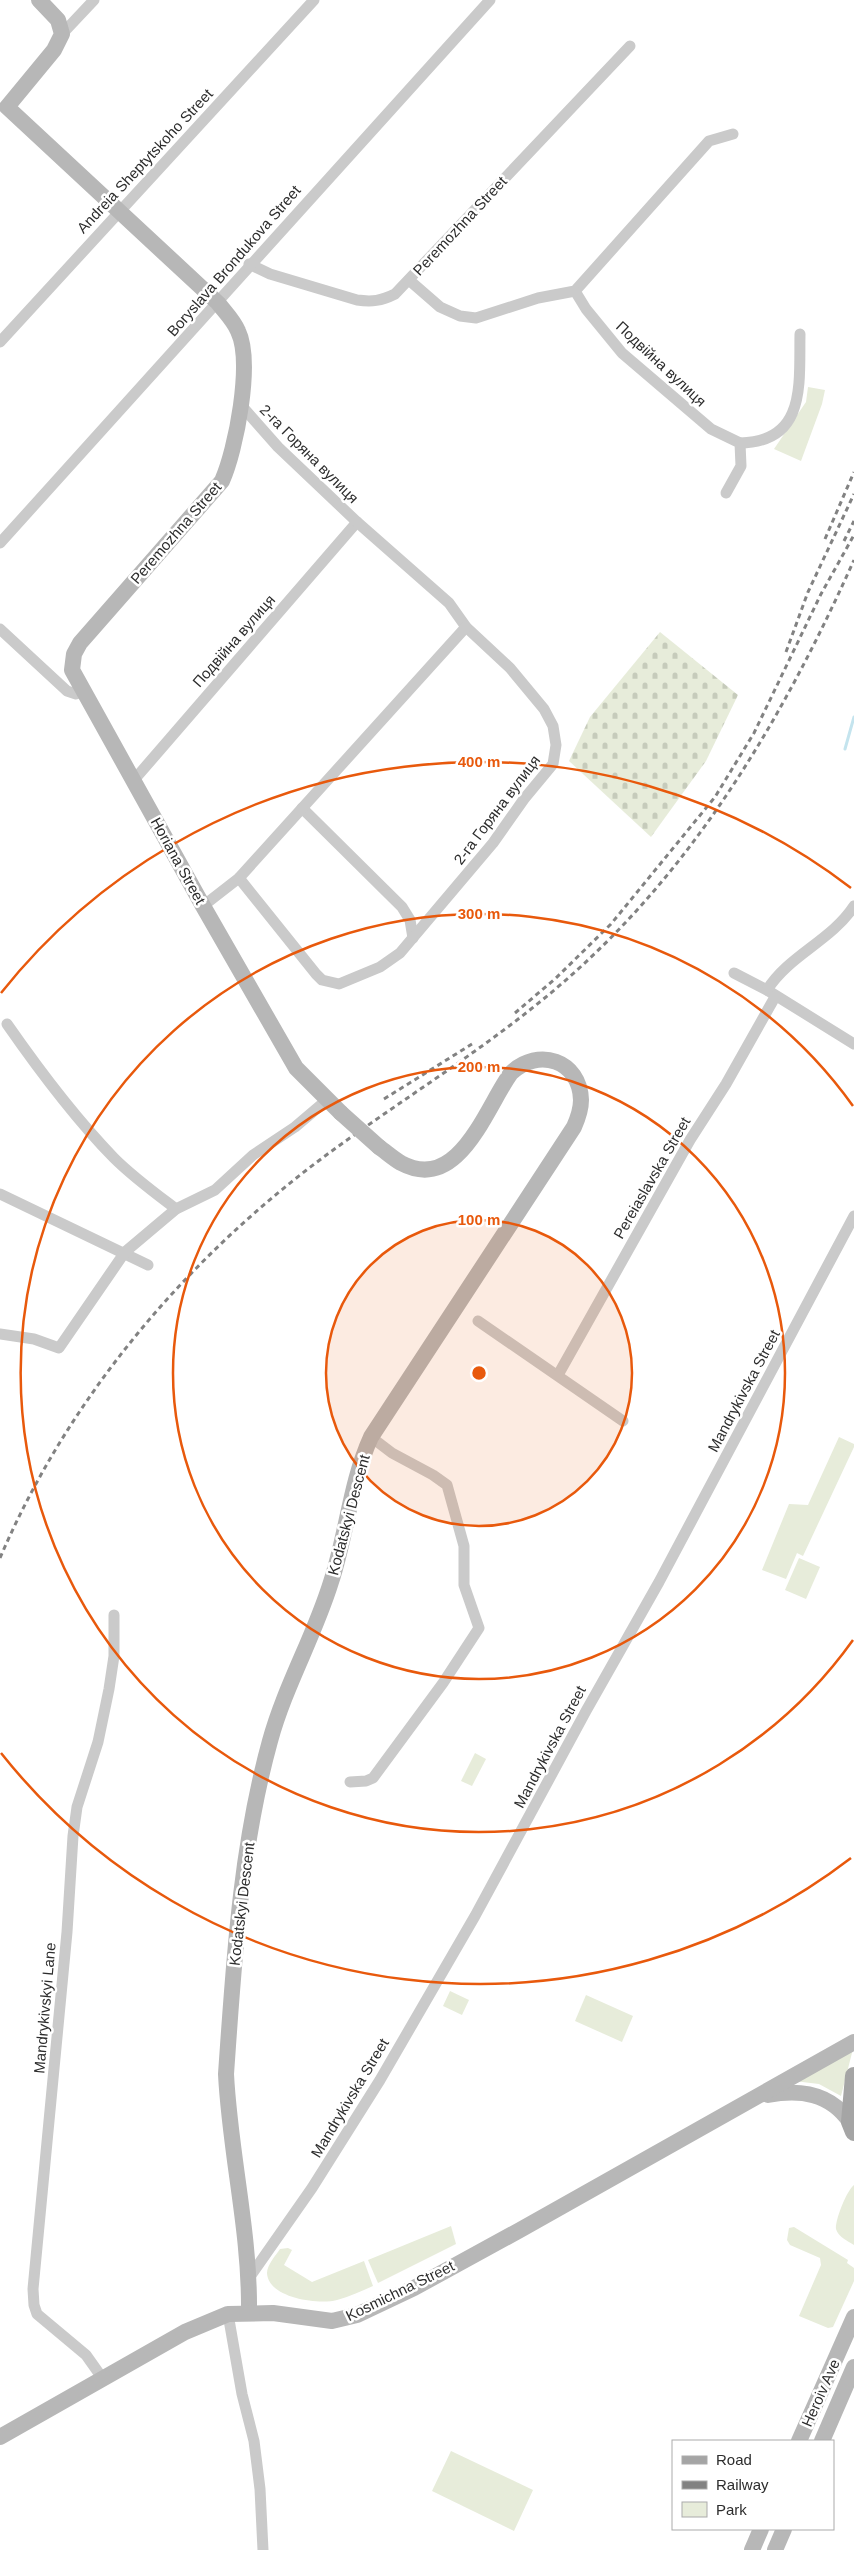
<svg xmlns="http://www.w3.org/2000/svg" width="854" height="2550" font-family="Helvetica,sans-serif">
<defs>
<pattern id="cemetery-stones" width="16" height="16" patternUnits="userSpaceOnUse" patternTransform="scale(1.25)"><rect width="16" height="16" fill="#e7ecda"/><path d="M2 7V4a2 2 0 0 1 4 0v3zM10 15v-3a2 2 0 0 1 4 0v3z" fill="#c6cbbb"/></pattern>
</defs>
<rect width="100%" height="100%" fill="#fff"/>
<g fill="#e7ecda">
<path d="M808 387 825 390 822 404 801 461 774 449 806 402Z"/>
<path d="M839 1437 854 1444V1447L803 1556 797 1553 786 1579 762 1570 789 1504 808 1505Z"/>
<path d="M799 1558 820 1567 806 1599 785 1590Z"/>
<path d="M475 1753 486 1759 472 1786 461 1781Z"/>
<path d="M450 1991 469 2000 462 2015 443 2006Z"/>
<path d="M586 1995 633 2016 622 2042 575 2021Z"/>
<path d="M854 2045 841 2096 819 2084 794 2081Z"/>
<path d="M854 2185V2245C848 2241 838 2237 836 2229 835 2220 847 2190 854 2185Z"/>
<path d="M451 2226 456 2244 378 2283 368 2260Z"/>
<path d="M794 2227 848 2260 847 2263 854 2268V2281L833 2327 828 2328 799 2316 821 2265 820 2258 790 2245 787 2240 789 2228Z"/>
<path d="M288 2248 292 2250 284 2265 312 2282 364 2261 373 2286C361 2291 349 2297 337 2300 318 2305 268 2298 267 2273 267 2265 276 2255 280 2249Z"/>
<path d="M451 2451 533 2490 514 2531 432 2491Z"/>
</g>
<path fill="url(#cemetery-stones)" d="M660 632 738 695 706 761 651 837 569 761 590 717Z"/>
<g fill="none" stroke-linecap="round" stroke-linejoin="round">
<path stroke="#c4e4ee" stroke-width="3" d="M845 749 854 717"/>
<g stroke="#cacaca" stroke-width="11">
<path d="M62 34 94 0"/>
<path d="M249 264 270 274 357 300C372 302 381 301 395 294L630 46"/>
<path d="M409 280 440 307 460 316 476 318 538 298 575 291 709 141 733 134"/>
<path d="M575 291 586 309 622 353 711 429 740 443 741 466 726 493"/>
<path d="M0 342 314 0"/>
<path d="M740 443C807 442 799 383 800 334"/>
<path d="M0 543 490 0"/>
<path d="M0 629 67 691 76 694 83 691"/>
<path d="M134 780 357 522"/>
<path d="M302 808 402 907 410 920 413 938"/>
<path d="M239 878 316 974 322 980 339 984 380 967 400 953 493 843 524 799 553 764 556 745 553 726 544 709 510 668 466 627 449 603 357 522 278 447 240 404"/>
<path d="M203 906 239 878 466 627"/>
<path d="M734 973 767 990 854 1044"/>
<path d="M767 990C789 955 831 941 854 906"/>
<path d="M7 1024C39 1070 74 1117 114 1158 133 1177 155 1193 176 1209"/>
<path d="M0 1194 148 1265"/>
<path d="M478 1321 623 1421"/>
<path d="M0 1334 34 1339 59 1348 125 1252 176 1209 215 1190 253 1155 295 1127 328 1099"/>
<path d="M558 1375 690 1140 726 1084 775 997"/>
<path d="M350 1782 366 1781 373 1778 443 1683 479 1628 464 1585V1546L447 1485 433 1475 392 1453 371 1437"/>
<path d="M249 2278 312 2188 380 2080 475 1916 586 1711 659 1582 854 1216"/>
<path d="M228 2314 242 2394 254 2441 260 2489 263 2550"/>
<path d="M103 2379 86 2355 37 2314 34 2305 33 2289 67 1932 73 1836 77 1807 98 1742 109 1689 114 1656V1615"/>
</g>
<g stroke="#b7b7b7" stroke-width="16">
<path d="M39 0 58 20 62 34 54 50 7 107 218 303C225 312 234 321 238 331 253 362 236 450 222 481L80 643 74 654 72 670 203 906 296 1068 341 1113"/>
<path d="M768 2095C800 2089 830 2093 850 2122"/>
<path d="M249 2312C250 2231 230 2154 226 2074 234 1962 240 1849 270 1741 285 1686 314 1637 331 1582 347 1534 350 1483 371 1437L574 1127C578 1118 581 1110 581 1100 580 1060 538 1047 511 1073 486 1107 459 1194 401 1163 394 1159 386 1152 379 1147"/>
<path d="M0 2437 185 2332 228 2314 273 2313 332 2321 357 2315 414 2288 520 2230 854 2042"/>
<path d="M799 2441 854 2317"/>
<path d="M822 2441 854 2367"/>
<path d="M752 2550 761 2529"/>
<path d="M775 2550 784 2529"/>
</g>
<path stroke="#a5a5a5" stroke-width="18" d="M854 2076 850 2122 854 2132"/>
<g stroke="#828282" stroke-width="3" stroke-dasharray="5 4" stroke-linecap="butt">
<path d="M825 539 854 472"/>
<path d="M844 541 854 521"/>
<path d="M786 652 808 592 854 494"/>
<path d="M515 1013 556 978 611 924 715 797 754 733 821 594 854 535"/>
<path d="M384 1099 472 1044"/>
<path d="M0 1558C69 1397 185 1260 325 1156 413 1091 509 1035 589 959 707 848 788 707 854 560"/>
</g>
<path stroke="#b7b7b7" stroke-width="16" d="M341 1113 379 1147"/>
</g>
<circle cx="479" cy="1373" r="153" fill="#e8590c" fill-opacity=".12"/>
<g fill="none" stroke="#e8590c" stroke-width="2.5">
<circle cx="479" cy="1373" r="153"/>
<circle cx="479" cy="1373" r="306"/>
<path d="M853 1640A459 459 0 1 1 853 1106"/>
<path d="M851 1858A611 611 0 0 1 1 1753M1 993A611 611 0 0 1 851 888"/>
</g>
<g text-anchor="middle" stroke-width="5" stroke-linejoin="round" paint-order="stroke">
<g font-size="15" fill="#2d2d2d" stroke="#fff">
<text transform="translate(145 161) rotate(-47)" y="5">Andreia Sheptytskoho Street</text>
<text transform="translate(460 226) rotate(-47)" y="5">Peremozhna Street</text>
<text transform="translate(234 261) rotate(-49)" y="5">Boryslava Brondukova Street</text>
<text transform="translate(661 364) rotate(43)" y="5">Подвійна вулиця</text>
<text transform="translate(309 454) rotate(45)" y="5">2-га Горяна вулиця</text>
<text transform="translate(176 533) rotate(-49)" y="5">Peremozhna Street</text>
<text transform="translate(234 641) rotate(-49)" y="5">Подвійна вулиця</text>
<text transform="translate(497 810) rotate(-53)" y="5">2-га Горяна вулиця</text>
<text transform="translate(178 861) rotate(61)" y="5">Horiana Street</text>
<text transform="translate(652 1178) rotate(-60)" y="5">Pereiaslavska Street</text>
<text transform="translate(744 1391) rotate(-62)" y="5">Mandrykivska Street</text>
<text transform="translate(349 1515) rotate(-75)" y="5">Kodatskyi Descent</text>
<text transform="translate(550 1747) rotate(-62)" y="5">Mandrykivska Street</text>
<text transform="translate(242 1904) rotate(-83)" y="5">Kodatskyi Descent</text>
<text transform="translate(45 2008) rotate(-85)" y="5">Mandrykivskyi Lane</text>
<text transform="translate(350 2098) rotate(-59)" y="5">Mandrykivska Street</text>
<text transform="translate(400 2291) rotate(-26)" y="5">Kosmichna Street</text>
<text transform="translate(821 2393) rotate(-66)" y="5">Heroiv Ave</text>
</g>
</g>
<circle cx="479" cy="1373" r="8" fill="#e8590c" stroke="#fff" stroke-width="2.5"/>
<g font-size="15" text-anchor="middle" font-weight="bold" fill="#e8590c" stroke="#fff" stroke-width="5" stroke-linejoin="round" paint-order="stroke">
<text x="479" y="767">400 m</text>
<text x="479" y="919">300 m</text>
<text x="479" y="1072">200 m</text>
<text x="479" y="1225">100 m</text>
</g>
<rect x="672" y="2440" width="162" height="90" fill="#ffffff" stroke="#ababab"/>
<rect x="682" y="2456" width="25" height="8" fill="#a5a5a5" stroke="#ababab"/>
<text x="716" y="2465" font-size="15" fill="#2d2d2d">Road</text>
<rect x="682" y="2481" width="25" height="8" fill="#828282" stroke="#ababab"/>
<text x="716" y="2490" font-size="15" fill="#2d2d2d">Railway</text>
<rect x="682" y="2502" width="25" height="15" fill="#e7ecda" stroke="#ababab"/>
<text x="716" y="2515" font-size="15" fill="#2d2d2d">Park</text>
</svg>
